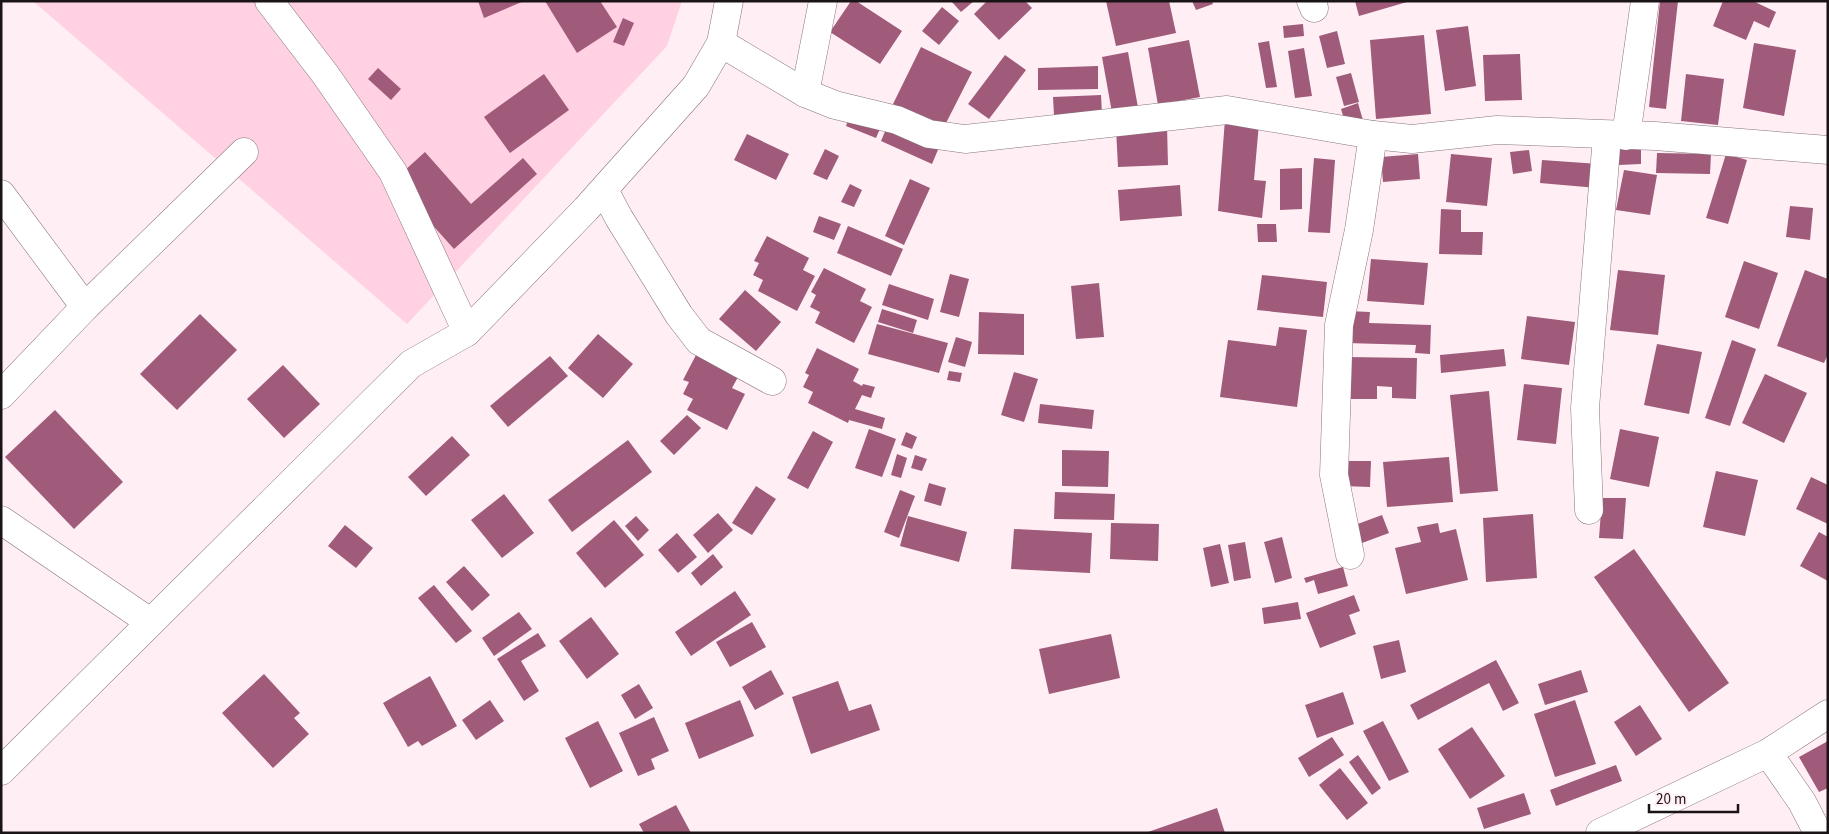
<svg xmlns="http://www.w3.org/2000/svg" width="1829" height="834" font-family="'Source Sans 3',sans-serif">
<rect width="100%" height="100%" fill="#ffeff5"/>
<path fill="#ffd1e2" d="M33 1H682L667 46 407 324Z"/>
<g fill="#9f5b79">
<path d="M478 1H524L484 18Z"/>
<path d="M545 1H600L617 27 577 53Z"/>
<path d="M851 1H856L902 31 880 64 830 32Z"/>
<path d="M951 1H974L961 12Z"/>
<path d="M987 1H1025L1032 8 999 40 974 14Z"/>
<path d="M1106 1H1169L1176 33 1116 46Z"/>
<path d="M1192 1H1212L1213 4 1196 10Z"/>
<path d="M1355 1H1407V2L1359 16Z"/>
<path d="M1660 1H1678L1666 109 1649 107Z"/>
<path d="M1723 1H1753L1776 12 1769 28 1754 21 1746 40 1713 26Z"/>
<path d="M942 7 959 21 939 45 922 31Z"/>
<path d="M623 18 634 23 624 46 613 42Z"/>
<path d="M1303 24 1304 36 1284 38 1283 26Z"/>
<path d="M1468 26 1476 86 1445 91 1436 30Z"/>
<path d="M1337 31 1345 64 1327 68 1319 36Z"/>
<path d="M1424 35 1431 114 1376 119 1370 40Z"/>
<path d="M1189 40 1200 97 1158 105 1148 48Z"/>
<path d="M1269 41 1277 87 1266 88 1258 43Z"/>
<path d="M1754 43 1796 50 1784 116 1743 108Z"/>
<path d="M921 47 972 72 943 129 893 104Z"/>
<path d="M1304 48 1312 96 1295 98 1288 51Z"/>
<path d="M1128 52 1139 113 1113 118 1102 57Z"/>
<path d="M1520 54 1522 100 1485 101 1483 55Z"/>
<path d="M1005 55 1026 70 989 119 968 104Z"/>
<path d="M1098 66V89L1038 90V68Z"/>
<path d="M378 68 401 89 391 100 368 79Z"/>
<path d="M1351 73 1359 102 1344 106 1336 77Z"/>
<path d="M544 74 569 110 510 153 484 117Z"/>
<path d="M1686 74 1724 79 1718 125 1681 121Z"/>
<path d="M1101 95 1102 114 1054 115 1053 97Z"/>
<path d="M1358 103 1364 124 1347 129 1341 109Z"/>
<path d="M851 112 882 124 876 138 846 126Z"/>
<path d="M1225 119 1259 123 1254 180 1266 181 1262 218 1218 211Z"/>
<path d="M889 122 940 145 932 164 881 141Z"/>
<path d="M1167 126 1168 165 1118 167 1116 128Z"/>
<path d="M747 134 789 154 776 180 734 160Z"/>
<path d="M1619 148H1641V164L1619 165Z"/>
<path d="M825 149 839 156 827 180 813 174Z"/>
<path d="M1529 150 1532 171 1513 174 1510 152Z"/>
<path d="M425 152 471 204 523 158 537 174 454 249 393 181Z"/>
<path d="M1657 153 1711 154 1710 174 1656 173Z"/>
<path d="M1418 154 1420 179 1383 182 1381 157Z"/>
<path d="M1451 154 1492 158 1487 206 1446 202Z"/>
<path d="M1726 154 1747 160 1728 224 1706 218Z"/>
<path d="M1314 158 1335 160 1330 233 1308 232Z"/>
<path d="M1542 160 1599 164 1597 188 1540 183Z"/>
<path d="M1302 168V209L1280 210V169Z"/>
<path d="M1624 170 1657 175 1650 215 1616 210Z"/>
<path d="M910 179 930 188 904 245 885 236Z"/>
<path d="M850 184 862 190 854 207 841 202Z"/>
<path d="M1180 185 1182 216 1120 221 1118 190Z"/>
<path d="M1790 206 1813 208 1810 240 1786 237Z"/>
<path d="M1441 209 1461 210V232H1483L1482 255 1439 254Z"/>
<path d="M819 216 841 224 834 240 813 232Z"/>
<path d="M1257 224H1276L1277 242H1258Z"/>
<path d="M848 226 903 249 891 276 837 253Z"/>
<path d="M767 236 809 258 803 270 815 276 797 311 758 291 763 280 753 275 759 263 754 261Z"/>
<path d="M1371 259 1428 263 1424 305 1367 301Z"/>
<path d="M1744 261 1778 273 1759 329 1725 317Z"/>
<path d="M824 268 866 289 860 301 872 307 854 343 815 323 820 312 810 307 816 295 811 292Z"/>
<path d="M1618 270 1665 275 1658 335 1610 330Z"/>
<path d="M1805 270 1828 279V354L1824 363 1777 346Z"/>
<path d="M950 274 969 279 959 317 940 312Z"/>
<path d="M1262 275 1327 282 1323 317 1257 310Z"/>
<path d="M1099 283 1104 337 1076 339 1071 286Z"/>
<path d="M889 284 934 299 928 320 882 305Z"/>
<path d="M745 290 781 322 756 351 719 319Z"/>
<path d="M882 309 917 320 913 333 878 322Z"/>
<path d="M1348 311 1370 312 1369 323 1431 325 1430 354 1415 353 1416 345 1346 343Z"/>
<path d="M979 312 1024 314V355L978 354Z"/>
<path d="M200 314 237 350 177 410 140 374Z"/>
<path d="M1527 316 1575 322 1569 365 1521 359Z"/>
<path d="M877 324 948 343 939 373 868 354Z"/>
<path d="M1279 327 1307 330 1297 407 1220 397 1228 340 1276 346Z"/>
<path d="M598 334 633 364 603 398 568 368Z"/>
<path d="M956 337 972 342 965 367 948 362Z"/>
<path d="M1732 340 1756 349 1730 426 1705 418Z"/>
<path d="M1657 344 1702 352 1689 414 1644 405Z"/>
<path d="M817 348 859 369 853 381 862 386 863 384 875 387 871 398 862 395 855 409 885 418 882 429 849 420 848 423 808 403 813 392 803 387 809 375 805 373Z"/>
<path d="M1504 349 1506 366 1441 373 1440 355Z"/>
<path d="M696 355 738 377 732 388 745 394 727 430 687 410 693 399 683 394 689 382 683 380Z"/>
<path d="M550 356 568 376 508 427 490 406Z"/>
<path d="M1347 357 1417 358 1416 399 1392 398V387L1377 386V399H1346Z"/>
<path d="M283 365 320 404 284 438 247 399Z"/>
<path d="M949 371 962 373 960 382 947 380Z"/>
<path d="M1014 372 1038 379 1024 422 1001 415Z"/>
<path d="M1765 374 1807 393 1784 443 1742 423Z"/>
<path d="M1524 384 1562 388 1556 444 1517 440Z"/>
<path d="M1489 391 1498 491 1460 494 1450 395Z"/>
<path d="M1040 404 1094 410 1092 429 1038 423Z"/>
<path d="M55 410 123 482 74 529 5 457Z"/>
<path d="M687 415 701 428 674 455 660 441Z"/>
<path d="M869 429 896 439 882 477 855 468Z"/>
<path d="M1620 429 1659 437 1649 487 1610 479Z"/>
<path d="M813 431 833 442 808 489 787 478Z"/>
<path d="M906 432 917 437 912 449 901 445Z"/>
<path d="M452 436 470 455 426 496 408 477Z"/>
<path d="M628 440 652 472 572 532 548 500Z"/>
<path d="M1062 450 1109 451 1108 487 1062 486Z"/>
<path d="M897 454 907 458 901 478 891 475Z"/>
<path d="M915 455 927 459 922 471 911 468Z"/>
<path d="M1449 457 1453 502 1387 507 1383 462Z"/>
<path d="M1343 461H1371L1370 487 1342 486Z"/>
<path d="M1716 471 1758 480 1745 536 1703 527Z"/>
<path d="M1811 477 1828 485V524L1796 509Z"/>
<path d="M929 483 946 488 941 506 924 501Z"/>
<path d="M756 486 776 499 752 535 732 523Z"/>
<path d="M900 490 915 496 899 538 884 532Z"/>
<path d="M1055 492 1115 494 1114 520 1054 519Z"/>
<path d="M504 494 534 533 502 558 471 520Z"/>
<path d="M1602 498H1626L1623 539 1599 538Z"/>
<path d="M718 513 733 530 708 553 693 535Z"/>
<path d="M1533 514 1537 578 1486 582 1483 518Z"/>
<path d="M1382 515 1389 533 1362 543 1355 525Z"/>
<path d="M636 516 649 530 638 541 625 526Z"/>
<path d="M908 516 967 532 959 562 900 546Z"/>
<path d="M614 520 644 555 605 588 576 553Z"/>
<path d="M1111 523 1159 524 1158 561 1110 559Z"/>
<path d="M1438 523 1440 533 1456 529 1468 580 1406 594 1395 548 1421 542 1417 527Z"/>
<path d="M345 525 373 548 356 568 328 546Z"/>
<path d="M1014 529 1092 533 1090 573 1011 569Z"/>
<path d="M1819 532 1828 537V581L1800 566Z"/>
<path d="M677 533 697 557 678 573 658 550Z"/>
<path d="M1282 537 1292 578 1275 583 1264 542Z"/>
<path d="M1245 542 1251 578 1234 581 1228 545Z"/>
<path d="M1220 544 1229 583 1211 587 1203 548Z"/>
<path d="M1634 549 1729 683 1689 712 1594 577Z"/>
<path d="M713 554 723 567 701 586 691 573Z"/>
<path d="M464 566 490 595 472 611 446 582Z"/>
<path d="M1343 567 1348 586 1318 594 1314 580 1306 583 1304 578Z"/>
<path d="M434 585 472 631 456 643 418 598Z"/>
<path d="M735 591 751 615 691 656 675 632Z"/>
<path d="M1354 595 1360 611 1349 615 1356 634 1320 648 1306 613Z"/>
<path d="M1298 602 1301 619 1264 624 1262 608Z"/>
<path d="M519 612 532 629 494 656 482 638Z"/>
<path d="M591 617 619 654 587 679 559 641Z"/>
<path d="M752 622 766 647 730 667 716 642Z"/>
<path d="M538 633 546 646 521 661 539 691 524 701 497 659Z"/>
<path d="M1111 634 1120 678 1049 694 1039 649Z"/>
<path d="M1399 640 1406 672 1381 679 1373 646Z"/>
<path d="M1496 660 1519 703 1503 711 1489 683 1418 720 1410 705Z"/>
<path d="M771 670 784 694 755 710 742 687Z"/>
<path d="M1581 670 1588 692 1545 705 1538 684Z"/>
<path d="M264 674 300 713 294 718 309 734 273 768 222 713Z"/>
<path d="M430 676 457 726 422 746 418 741 408 747 383 703Z"/>
<path d="M838 681 849 711 871 704 880 730 811 754 792 697Z"/>
<path d="M639 684 653 708 635 719 621 695Z"/>
<path d="M1343 692 1354 724 1317 738 1305 705Z"/>
<path d="M490 700 504 721 476 740 462 720Z"/>
<path d="M740 700 754 736 699 759 685 723Z"/>
<path d="M1575 700 1596 764 1555 777 1534 714Z"/>
<path d="M1640 705 1662 739 1636 756 1614 722Z"/>
<path d="M654 717 669 751 651 759 655 769 638 776 619 733Z"/>
<path d="M598 721 623 771 590 788 565 738Z"/>
<path d="M1383 721 1409 772 1389 781 1363 731Z"/>
<path d="M1472 727 1505 776 1470 799 1438 749Z"/>
<path d="M1332 737 1344 755 1309 777 1298 758Z"/>
<path d="M1828 741V788L1819 792 1799 757Z"/>
<path d="M1358 755 1381 788 1372 795 1349 762Z"/>
<path d="M1616 765 1622 781 1556 806 1550 790Z"/>
<path d="M1340 768 1368 803 1347 820 1319 785Z"/>
<path d="M1524 793 1531 814 1484 829 1477 808Z"/>
<path d="M676 805 691 833H644L639 824Z"/>
<path d="M1217 808 1225 833H1148V832Z"/>
</g>
<g fill="none" stroke-linecap="round" stroke-linejoin="round">
<defs>
<g id="minor">
<path d="M269 1 325 74 393 172 467 332"/>
<path d="M1311 1 1314 8"/>
<path d="M721 43 805 93 835 105 897 120 929 134 965 139 1227 110 1373 135 1412 139 1497 130 1655 136 1828 150"/>
<path d="M805 93 823 1"/>
<path d="M1626 136 1645 1"/>
<path d="M604 190 619 218 679 315 699 341 772 381"/>
<path d="M1 194 85 307"/>
<path d="M1 395 85 307 244 152"/>
<path d="M1589 510 1585 408 1607 136"/>
<path d="M1 520 150 622"/>
<path d="M1350 555 1334 475 1339 325 1359 230 1373 135"/>
<path d="M1768 753 1802 802 1818 833"/>
<path d="M1 771 411 364 467 332 586 209 696 86 721 43 729 1"/>
<path d="M1600 833 1768 753 1828 714"/>
</g>
</defs>
<use href="#minor" stroke="#87757c" stroke-width="29"/>
<use href="#minor" stroke="#fff" stroke-width="28"/>
</g>
<rect width="1829" height="834" fill="none" stroke="#1b1417" stroke-width="5"/>
<path d="M1649 804v8h89v-8" fill="none" stroke="#1b1417" stroke-width="2.5"/>
<text x="1656" y="804" font-size="15" fill="#1b1417" stroke="#ffeff5" stroke-width="4" paint-order="stroke">20 m</text>
</svg>
